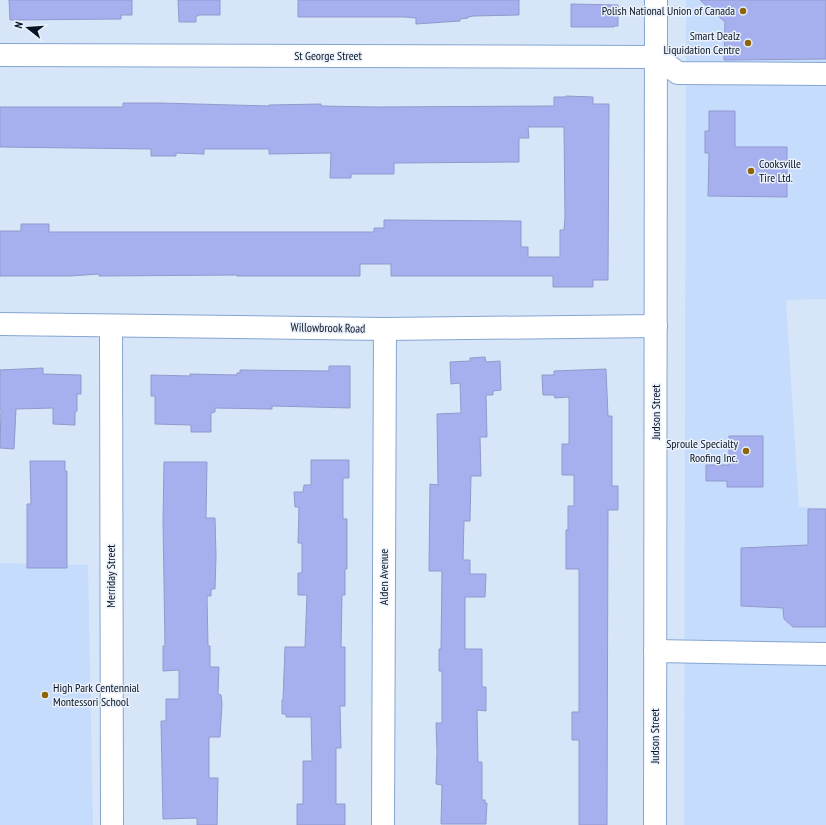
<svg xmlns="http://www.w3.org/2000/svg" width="826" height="825" font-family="'PT Sans Narrow',sans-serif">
<rect width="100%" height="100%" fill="#d7e5f8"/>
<g fill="#c5dcfd">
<path d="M686 0H826V299L786 300 799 507 826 508V825H684Z"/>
<path d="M0 563 88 565 93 825H0Z"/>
</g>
<g fill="#a6b0ee" stroke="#9199cc">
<path d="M9 0H132V15H121V19L10 20Z"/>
<path d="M178 0H220V15H198V16H196V22H179Z"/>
<path d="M298 0H519V15L473 16 468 17V18L460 19V21L416 24V18L405 17H298Z"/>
<path d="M700 0H826V59L724 60 725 22Z"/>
<path d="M571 4 618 5V26H614V27H571Z"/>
<path d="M566 96 593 97V104H609L608 280H593V287H553V276H391V264H360V276H237V275L99 276V274L70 276H0V231H21V224H49V232H374V228H384V220L521 221V247H528V257H560V230H564L565 218 564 127H528L529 138H519V162L394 163V174H351V178H330L331 153 269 154V149H204V154L176 153V156H151V149L0 147V107H123V103H160L269 106V105L321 104V106L375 107 554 106V97H566Z"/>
<path d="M709 111H735V147H787V197L708 196 709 153H705V131H709Z"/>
<path d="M485 357 486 362 500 361 501 390 493 391V395H486L487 437H480L481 476H471L470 521H464L463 560H470V574H486L485 597H465V649H482V687H486V711L477 710 478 762H482V800H485V803H487L486 821V824H441L442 785 436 784 437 752 436 723H442V671H439V649H441L442 571H429L430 484 438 485 437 414 461 413 460 383 451 384 450 362 470 361V358Z"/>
<path d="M329 366H350V408L272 406V409L215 408V412L211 413V432H191V425L155 424V396H151V375L190 376V374L237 375V373H240V370L329 371Z"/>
<path d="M43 368V374L81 375V394H77V411L75 412V425L53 424V408L16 409 14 449 0 448 1 409H0V370Z"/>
<path d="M606 369 608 416H612V486H618V510H608L607 825H579V740H572V712H579V569H566V530H568V506H574V475H562V444H569V397L555 398 554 395H543L542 375H554V371Z"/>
<path d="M729 436H763V487H727V481H706V465H729Z"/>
<path d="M311 460H349V478H343V519H347V569H345V595H342L341 647H345V706H340L341 748H336V804H345V825H297V804H303V761H312L311 717H286V714H282V700H283L285 647H305L307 595H298V573H302V543H298L299 507H295L294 492H303L304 485H311Z"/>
<path d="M30 461H65V471H67V568H27V504H31Z"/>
<path d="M164 462H207L206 518H215L216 556 215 589H211V596H207L208 646H210V667H219L218 694 221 695 222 704 220 737H209V778H218L217 825H197V818L163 819 161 721H166V699H179V670L163 671V646H165L163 521Z"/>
<path d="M808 509H826V627H793L784 619 783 608 741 606V548L808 545Z"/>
</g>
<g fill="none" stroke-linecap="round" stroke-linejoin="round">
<defs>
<g id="minor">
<path d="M0 55 656 57"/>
<path d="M656 57 678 73 826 74"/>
<path d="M0 324 385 329 656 326"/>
<path d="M111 326 112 825"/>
<path d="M655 651 826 654"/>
<path d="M383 825 385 329"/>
<path d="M655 825 656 0"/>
</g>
</defs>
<use href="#minor" stroke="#85a5d2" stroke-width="24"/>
<use href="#minor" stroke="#fff" stroke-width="22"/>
</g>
<g fill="#8f630a" stroke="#eaf1fb" stroke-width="1.5">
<circle cx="743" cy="11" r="4"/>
<circle cx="748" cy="43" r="4"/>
<circle cx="751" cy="171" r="4"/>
<circle cx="746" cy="451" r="4"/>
<circle cx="45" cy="695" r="4"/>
</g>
<g text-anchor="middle" stroke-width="3" stroke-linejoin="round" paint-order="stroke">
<g font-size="12" fill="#081424" stroke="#eaf1fb" text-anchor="end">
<text x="735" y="15">Polish National Union of Canada</text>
<text x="740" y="40">Smart Dealz<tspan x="740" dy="14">Liquidation Centre</tspan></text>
<text x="759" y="168" text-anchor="start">Cooksville<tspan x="759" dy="14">Tire Ltd.</tspan></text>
<text x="738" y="448">Sproule Specialty<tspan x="738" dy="14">Roofing Inc.</tspan></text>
<text x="53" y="692" text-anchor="start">High Park Centennial<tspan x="53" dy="14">Montessori School</tspan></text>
</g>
<g font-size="12" fill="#081424" stroke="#eaf1fb">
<text x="328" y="60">St George Street</text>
<text transform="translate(328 328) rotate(1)" y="4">Willowbrook Road</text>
<text transform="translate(656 412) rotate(-90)" y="4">Judson Street</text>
<text transform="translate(111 576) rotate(-90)" y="4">Merriday Street</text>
<text transform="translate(384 577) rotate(-90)" y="4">Alden Avenue</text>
<text transform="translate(655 736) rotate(-90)" y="4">Judson Street</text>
</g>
</g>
<g transform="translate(28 28) rotate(287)" stroke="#eaf1fb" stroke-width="3" paint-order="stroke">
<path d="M0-3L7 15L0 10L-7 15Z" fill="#081424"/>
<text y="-6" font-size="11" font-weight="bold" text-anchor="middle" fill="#081424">N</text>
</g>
</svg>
